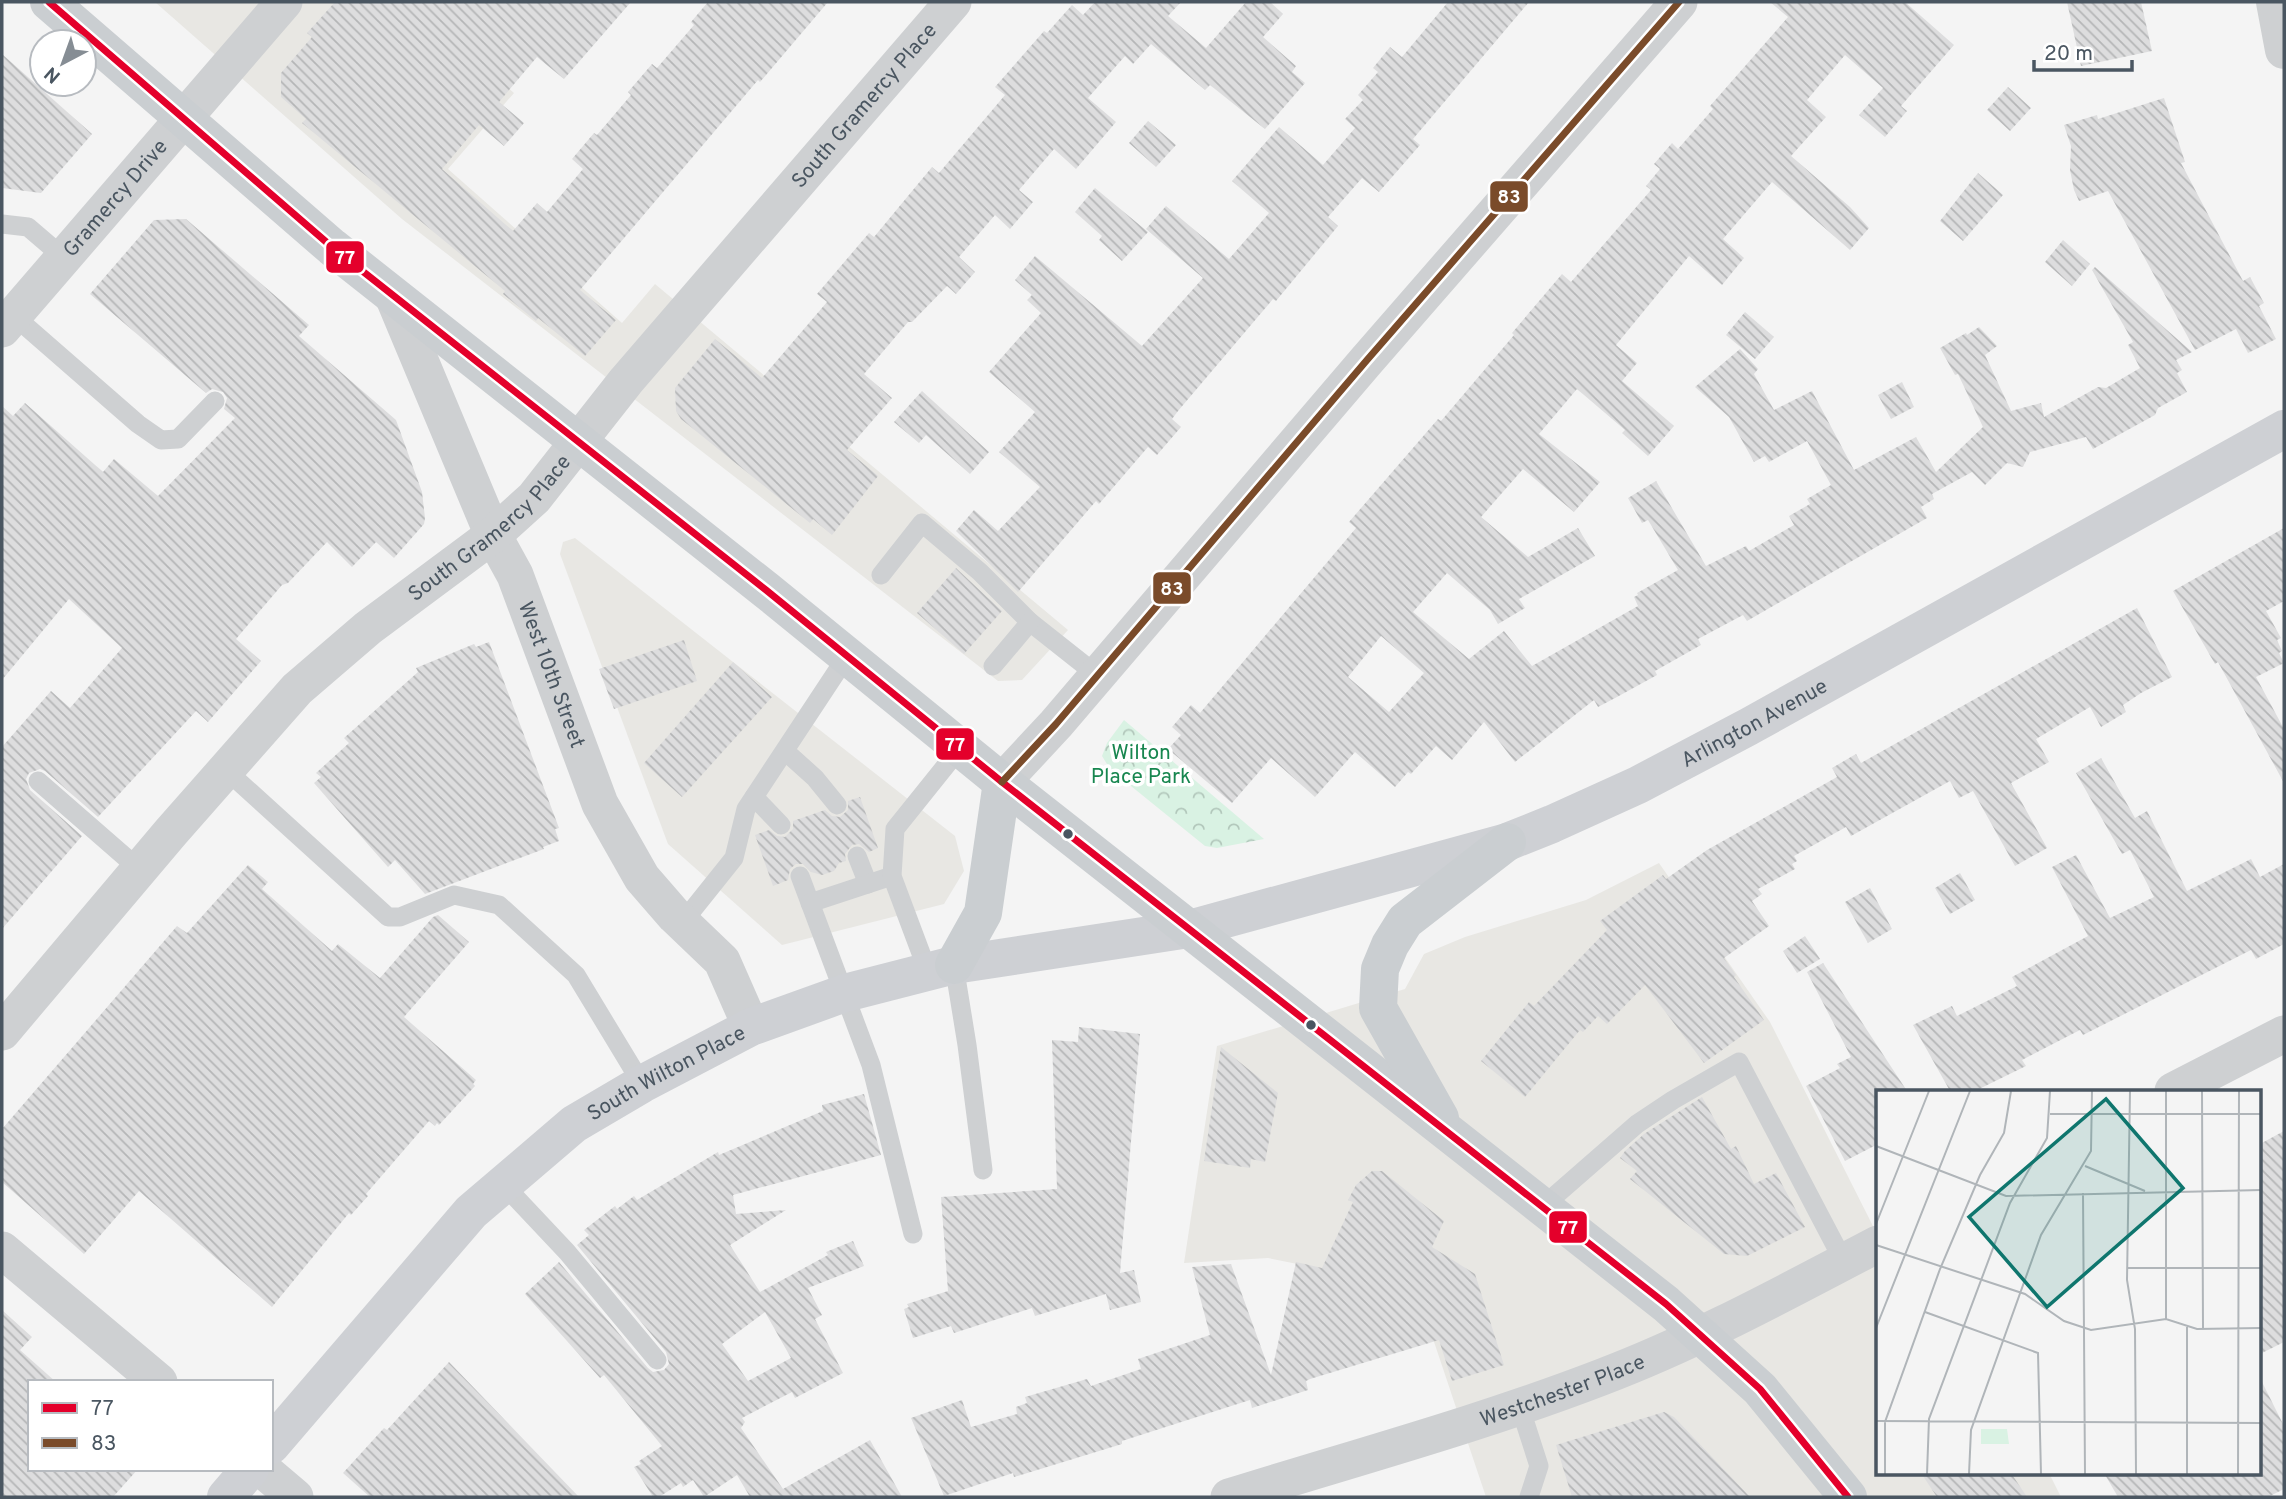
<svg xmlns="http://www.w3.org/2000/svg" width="2286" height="1499" font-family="Overpass,sans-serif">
<defs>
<pattern id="forest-crowns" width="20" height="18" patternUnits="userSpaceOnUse" patternTransform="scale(1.75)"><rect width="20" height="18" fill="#d9f2e3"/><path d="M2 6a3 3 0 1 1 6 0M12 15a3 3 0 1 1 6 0" fill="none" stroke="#b2c7bb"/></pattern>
<pattern id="building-back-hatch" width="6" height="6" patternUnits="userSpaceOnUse" patternTransform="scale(1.75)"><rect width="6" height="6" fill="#ddddde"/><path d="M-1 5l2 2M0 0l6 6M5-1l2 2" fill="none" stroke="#b5b6b7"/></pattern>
</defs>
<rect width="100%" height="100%" fill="#f4f4f4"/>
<g fill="#e8e7e3">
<path d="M155 2H408L514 93 448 169 622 323 655 284 1068 630 1022 680 998 681 402 219Z"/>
<path d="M575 538 955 836 964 871 944 904 782 945 668 844 560 554 563 542Z"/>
<path d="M1659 863 1770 1022 1878 1236V1473H2049L2061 1497H1486L1416 1288 1268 1258 1184 1263 1217 1046 1405 989 1424 954 1465 937 1586 900Z"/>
</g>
<path fill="url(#forest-crowns)" d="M1124 720 1264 839 1217 848 1205 846 1110 769 1102 756 1107 743Z"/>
<g fill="url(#building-back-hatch)" fill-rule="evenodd">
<path d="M335 2H631L564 79 537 57 499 102 524 123 504 146 479 125 442 169 513 231 537 203 547 212 583 169 572 159 594 133 597 135 631 95 628 92 652 64 657 68 694 25 691 22 708 2H828L760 82 758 80 580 290 616 320 585 356 538 318 536 321 503 294 505 291 302 123 306 119 281 97V73L312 37 307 33Z"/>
<path d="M1095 2H1181L1168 16 1206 48 1246 2H1270L1283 14 1263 37 1296 66 1292 72 1305 83 1265 129 1210 85 1205 90 1151 44 1133 64 1125 56 1088 98 1116 122 1076 169 1054 149 1019 190 1033 202 1010 229 995 215 959 257 975 272 956 294 947 286 912 322H908L864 374 892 398 847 450 878 476 832 535 813 519 810 523 681 419 676 411 675 388 715 339 762 378 827 302 817 294 869 233 874 237 932 167 939 173 1005 95 995 87 1044 31 1047 33 1072 5 1083 15Z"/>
<path d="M1448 2H1529L1413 139 1420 145 1379 192 1362 178 1328 217 1338 226 1276 301 1273 299 1178 411 1172 419 1181 427 1157 455 1148 447 1099 504 1096 501 1018 592 956 531 974 510 998 531 1040 487 999 452 1035 412 989 372 1041 313 1027 300 1032 295 1015 280 1035 256 1142 346 1203 278 1146 229 1166 206 1229 259 1269 213 1232 181 1279 127 1323 165 1355 128 1345 119 1363 100 1358 95 1378 72 1373 68 1390 47 1402 57Z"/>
<path d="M1770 2H1905L1954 45 1901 106 1907 111 1885 137 1859 115 1883 88 1845 55 1807 100 1826 117 1791 156 1850 207 1869 228 1850 250 1772 182 1723 239 1744 258 1722 285 1689 256 1616 345 1637 363 1622 381 1674 426 1648 456 1622 433 1625 430 1577 389 1539 434 1600 482 1574 512 1523 469 1481 517 1528 557 1578 528 1595 556 1519 599 1525 608 1498 624 1490 610 1447 573 1413 612 1469 659 1504 631 1532 666 1638 606 1634 597 1638 595 1637 593 1678 570 1648 520 1642 523 1628 498 1656 481 1706 566 1746 546 1749 551 1794 525 1789 516 1810 504 1807 499 1831 485 1807 441 1769 462 1765 456 1754 462 1729 417 1695 387 1740 349 1758 369 1754 374 1774 410 1812 391 1854 470 1916 437 1936 472 1983 427 1958 374 1955 375 1940 348 1966 333 1967 335 1979 327 1997 346 1985 355 2011 411 2041 403 2044 417 2098 387 2106 388 2140 368 2128 345 2133 342 2092 270 2095 267 2192 352 2176 360 2182 370 2177 373 2187 392 2158 408 2155 415 2093 449 2086 437 2030 452 2023 467 2007 463 1985 485 1972 472 1932 494 1934 499 1921 507 1927 518 1747 621 1743 615 1698 639 1701 645 1655 671 1657 675 1617 697 1598 707 1594 700 1515 762 1484 722 1452 760 1436 746 1411 774 1408 772 1395 787 1355 752 1315 797 1271 758 1232 803 1168 749 1181 735 1172 727 1191 705 1200 713 1356 528 1349 522 1438 419 1441 421 1514 335 1512 333 1562 274 1571 282 1651 190 1646 186 1660 169 1654 164 1672 143 1678 149 1713 109 1710 106 1788 17ZM1381 636 1424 673 1389 712 1348 677Z"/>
<path d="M2067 2H2141L2152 51 2081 66Z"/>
<path d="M2 54 92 134 41 193 2 188Z"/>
<path d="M2008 87 2031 108 2010 131 1987 110Z"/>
<path d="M2164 98 2185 162 2181 163 2243 281 2250 277 2264 303 2259 306 2276 339 2248 353 2236 329 2195 350 2108 191 2079 201 2074 190 2070 170 2071 146 2064 125 2097 115 2098 119Z"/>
<path d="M1148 121 1176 145 1156 167 1129 143Z"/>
<path d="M1978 173 2003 195 1963 241 1940 221Z"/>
<path d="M1095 188 1148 232 1122 261 1099 240 1102 236 1075 212Z"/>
<path d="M186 219 309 325 299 336 396 420 422 492 425 518 424 524 394 558 376 542 352 567 327 542 288 583 282 585 236 639 261 661 208 722 196 711 98 817 45 771 40 769 29 773 26 779 30 790 82 836 2 929V747L51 691 70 708 122 648 69 599 2 680V406L13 416 25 403 103 472 114 459 158 496 235 418 224 409 227 398 223 392 212 389 206 393 90 294 154 220Z"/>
<path d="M2063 240 2090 264 2072 286 2045 262Z"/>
<path d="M1745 312 1774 337 1755 359 1726 335Z"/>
<path d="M1902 382 1914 407 1891 419 1878 395Z"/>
<path d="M922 391 989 452 970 474 926 435 919 443 894 422Z"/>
<path d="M2284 528V601L2266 611 2281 638 2277 640 2282 651 2279 653 2284 663 2256 677 2284 729V783L2218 662 2215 664 2173 591Z"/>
<path d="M956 568 1002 611 964 654 917 613Z"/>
<path d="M2137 608 2172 677 2141 693 2123 705 2126 712 2101 727 2090 707 2036 739 2049 762 2011 783 2047 848 2015 866 1973 791 1959 798 1950 781 1851 836 1846 827 1794 856 1797 861 1792 864 1795 869 1758 889 1762 894 1752 901 1769 926 1724 958 1736 975 1734 977 1764 1020 1704 1063 1645 985 1607 1024 1598 1016 1583 1032 1580 1030 1525 1097 1481 1061 1529 1002 1534 1006 1607 930 1600 921 1663 875 1666 879 1707 850 1837 777 1832 768 1856 754 1861 763Z"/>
<path d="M684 640 697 681 614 709 599 669Z"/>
<path d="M489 642 559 828 555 829 559 841 543 847 544 849 425 894 395 860 388 867 314 783 321 777 316 773 349 743 344 738 418 672 416 668 474 644 476 647Z"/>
<path d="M733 662 772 697 682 797 644 763Z"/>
<path d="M2101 758 2135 818 2147 811 2187 891 2251 859 2260 877 2284 864V944L2256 959 2251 950 2083 1035 2080 1030 2022 1060 2026 1066 1975 1091H1950L1913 1025 1952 1006 1957 1016 2017 986 2012 977 2088 936 2052 867 2076 855 2110 918 2154 897 2130 850 2122 854 2076 773Z"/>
<path d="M860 797 878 848 869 852 859 844 852 845 845 854 846 861 839 863 834 871 822 875 811 872 803 864H796L790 869 788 880 773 886 755 835 769 830 777 836 785 837 793 829V821L825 810 832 816 840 817 848 810V801Z"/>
<path d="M248 865 268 882 262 889 332 951 338 944 380 978 433 917 438 915 469 942 404 1017 476 1080 473 1084 475 1086 439 1125 437 1123 435 1126 429 1121 366 1194 368 1196 351 1215 349 1213 272 1307 139 1191 84 1254 2 1182V1129L177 926 187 933Z"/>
<path d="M1960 873 1975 900 1950 914 1935 888Z"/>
<path d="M1870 888 1892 929 1868 943 1845 902Z"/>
<path d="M1805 936 1820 959 1797 973 1783 951Z"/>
<path d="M1823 963 1907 1091H1878V1144L1845 1161 1806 1086 1840 1068 1837 1064 1851 1057 1807 972Z"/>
<path d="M1079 1027 1140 1034 1120 1273 1134 1270 1141 1302 1110 1310 1106 1294 1035 1316 1032 1308 954 1333 951 1326 913 1338 904 1309 909 1307 907 1304 948 1291 941 1197 1057 1189 1052 1040 1078 1042Z"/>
<path d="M1221 1047 1278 1093 1265 1162 1251 1159 1250 1168 1204 1161Z"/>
<path d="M864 1094 881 1155 733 1195 736 1214 786 1210 730 1245 760 1292 828 1255 826 1252 853 1241 864 1266 808 1288 822 1315 815 1319 843 1373 795 1398 792 1392 742 1418 745 1422 741 1428 783 1489 870 1440 902 1497H750L737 1475 704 1497 693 1480 683 1487 681 1483 659 1497H653L634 1467 641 1464 639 1461 662 1446 604 1375 600 1378 525 1294 559 1262 648 1368 653 1372 664 1370 669 1364 666 1352 577 1245 589 1235 584 1230 615 1206 617 1209 634 1196 637 1200 718 1152 719 1155 823 1111 822 1105ZM765 1312 791 1358 748 1381 722 1344Z"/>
<path d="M1702 1097 1731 1149 1736 1146 1754 1184 1776 1173 1805 1227 1747 1256 1724 1254 1630 1179 1637 1171 1620 1158 1625 1151 1644 1134Z"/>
<path d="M2284 1131V1342L2260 1354V1144Z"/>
<path d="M1372 1171H1382L1444 1221 1432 1247 1475 1274 1504 1365 1452 1381 1439 1340 1310 1379 1306 1381 1308 1390 1252 1408 1250 1400 1122 1441V1444L1014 1477 1013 1473 944 1496 911 1418 962 1400 971 1427 1017 1414 1016 1407 1027 1403 1025 1397 1087 1379 1091 1386 1141 1369 1138 1359 1210 1335 1192 1267 1231 1264 1271 1375 1296 1262 1322 1268 1353 1202 1348 1200 1356 1185Z"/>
<path d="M2 1310 32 1337 20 1350 56 1382H30V1469H138L113 1497H2Z"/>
<path d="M449 1362 579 1497H370L343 1473 384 1428 387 1430Z"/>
<path d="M2260 1378 2284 1426V1489L2268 1497H2118L2104 1473H2260Z"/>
<path d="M1664 1412 1674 1417 1750 1497H1572L1556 1445Z"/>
<path d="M1921 1473H2011L2027 1497H1937Z"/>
</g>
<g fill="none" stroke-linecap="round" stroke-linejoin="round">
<g stroke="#ced0d2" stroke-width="19">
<path d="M2 224 28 227 63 257"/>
<path d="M13 315 138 424 161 440 178 439 215 401"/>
<path d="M881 575 922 523 980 572 1030 622 1097 675"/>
<path d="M993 666 1030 622"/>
<path d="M785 751 815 778 837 805"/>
<path d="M226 770 388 917H400L454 895 499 905 576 975 642 1084"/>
<path d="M38 781 139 869"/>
<path d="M754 797 781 825"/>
<path d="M857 856 868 884"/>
<path d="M800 876 871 1065 913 1234"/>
<path d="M810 903 892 876"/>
<path d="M682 923 734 858 746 809 847 656"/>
<path d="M954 965 967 1045 983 1170"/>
<path d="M928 972 892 876 895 829 960 748"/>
<path d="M503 1184 567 1252 657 1360"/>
<path d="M1542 1207 1637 1124 1673 1100 1739 1062 1844 1262"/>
<path d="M1520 1407 1539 1466 1529 1497"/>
</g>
<g stroke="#ced0d2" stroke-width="37">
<path id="s1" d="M393 296 493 535 515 575 600 804 642 878 675 916 722 961 751 1027"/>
<path id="s2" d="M2 329 284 2"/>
<path d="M1002 782 1056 724 1367 360 1679 2"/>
<path id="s3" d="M2 1032 171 832 297 689 368 628 493 535 534 498 626 381 953 2"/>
<path d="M2173 1091 2284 1034"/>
<path d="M2 1250 159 1382"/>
<path d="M262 1469 295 1497"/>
<path id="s4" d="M1229 1497C1354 1458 1480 1424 1602 1377 1697 1341 1788 1291 1878 1244"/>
</g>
<path stroke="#ced0d2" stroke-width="38" d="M2275 2 2284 50"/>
<g stroke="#ced0d4" stroke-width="38">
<path id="s5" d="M271 1445 471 1212 574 1124 642 1084 751 1027 845 993 954 965 1189 929 1507 842 1552 824 1638 785 1748 727 2284 429"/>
<path d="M226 1497 250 1469"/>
</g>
<g stroke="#caced1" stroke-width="38">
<path d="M49 2 332 247 766 590 1002 782 1666 1304 1760 1389 1848 1497"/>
<path d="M954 965 983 913 1002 782"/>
<path d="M1440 1118 1378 1008 1380 969 1390 945 1405 921 1507 842"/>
</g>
<defs>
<path id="bus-1" d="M49 2 332 247 766 590 1002 782 1666 1304 1760 1389 1848 1497"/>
<path id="bus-2" d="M1002 782 1056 724 1367 360 1679 2"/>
</defs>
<use href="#bus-1" stroke="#fff" stroke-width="12"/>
<use href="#bus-2" stroke="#fff" stroke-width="12"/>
<use href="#bus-1" stroke="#e4002b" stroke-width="7"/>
<use href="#bus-2" stroke="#7a4b2a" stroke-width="7"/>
</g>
<g fill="#4a5661" stroke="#fff" stroke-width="2.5">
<circle cx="1068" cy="834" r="6"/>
<circle cx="1311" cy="1025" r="6"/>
</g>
<g text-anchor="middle" stroke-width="7" stroke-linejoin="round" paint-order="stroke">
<g font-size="21" fill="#4a5661" stroke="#fff">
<text dy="7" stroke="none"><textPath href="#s3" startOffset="1270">South Gramercy Place</textPath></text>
<text dy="7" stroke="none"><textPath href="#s2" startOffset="173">Gramercy Drive</textPath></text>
<text dy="7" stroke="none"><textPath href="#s3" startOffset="704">South Gramercy Place</textPath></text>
<text dy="7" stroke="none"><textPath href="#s1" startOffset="411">West 10th Street</textPath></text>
<text dy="7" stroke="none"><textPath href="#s5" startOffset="1699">Arlington Avenue</textPath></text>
<text dy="7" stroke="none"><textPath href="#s5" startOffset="548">South Wilton Place</textPath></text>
<text dy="7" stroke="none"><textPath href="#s4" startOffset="350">Westchester Place</textPath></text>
</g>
<g font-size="21" fill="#17864f" stroke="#fff">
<text x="1141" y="759">Wilton<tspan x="1141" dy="24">Place Park</tspan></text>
</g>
</g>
<g transform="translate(1876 1090)">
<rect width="385" height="385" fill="#f4f4f4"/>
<path d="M105 339H131L133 354H105Z" fill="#d9f2e3"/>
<path fill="none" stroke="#b0b5b9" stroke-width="2" d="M254 1 251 190 259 239 260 384M290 1V229M326 1 327 239M174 24H385M0 56 130 106 385 100M209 76 269 101M207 103 209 384M0 134 53 1M0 155 149 204 188 231 215 240 290 229 321 239 385 238M251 178H385M49 222 162 263 165 384M0 238 94 1M0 331 385 333M9 384V332L64 179 104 85 128 43 135 1M51 384 53 329 134 113 171 48 174 1M93 384 95 340 165 145 215 61 216 1M311 384V237M362 384 363 1"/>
<path fill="#0f766e" fill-opacity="0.15" stroke="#0f766e" stroke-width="3.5" d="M230 9 307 98 171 217 93 127Z"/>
<rect width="385" height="385" fill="none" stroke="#4a5661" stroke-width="3.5"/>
</g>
<g stroke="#fff" stroke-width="2.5">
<rect x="1489" y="180" width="40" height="33" rx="7" fill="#7a4b2a"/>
<rect x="325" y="240" width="40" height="34" rx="7" fill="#e4002b"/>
<rect x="1152" y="571" width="40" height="34" rx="7" fill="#7a4b2a"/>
<rect x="935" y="727" width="40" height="34" rx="7" fill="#e4002b"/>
<rect x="1548" y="1210" width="40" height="34" rx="7" fill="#e4002b"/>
</g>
<g font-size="19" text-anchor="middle" font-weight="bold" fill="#fff">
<text x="1509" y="203">83</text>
<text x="345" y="264">77</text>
<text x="1172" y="595">83</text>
<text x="955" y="751">77</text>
<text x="1568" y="1234">77</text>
</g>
<rect width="2286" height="1499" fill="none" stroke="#4a5661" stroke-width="7"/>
<rect x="28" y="1380" width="245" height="91" fill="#ffffff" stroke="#b7bbc0" stroke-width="2"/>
<rect x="42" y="1403" width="35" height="10" fill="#e4002b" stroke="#b7bbc0" stroke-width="2"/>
<text x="91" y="1415" font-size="21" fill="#4a5661">77</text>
<rect x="42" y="1438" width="35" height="10" fill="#7a4b2a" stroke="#b7bbc0" stroke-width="2"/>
<text x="91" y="1450" font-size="21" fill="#4a5661">83</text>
<g transform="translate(63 63) rotate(221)"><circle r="33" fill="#ffffff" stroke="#b7bbc0" stroke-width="2"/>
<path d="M0-5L12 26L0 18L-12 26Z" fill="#868d94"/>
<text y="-10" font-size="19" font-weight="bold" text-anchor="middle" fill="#4a5661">N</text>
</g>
<path d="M2034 60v10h98v-10" fill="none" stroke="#4a5661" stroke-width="3.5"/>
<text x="2044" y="60" font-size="21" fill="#4a5661" stroke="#ffffff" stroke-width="5" paint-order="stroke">20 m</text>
</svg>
